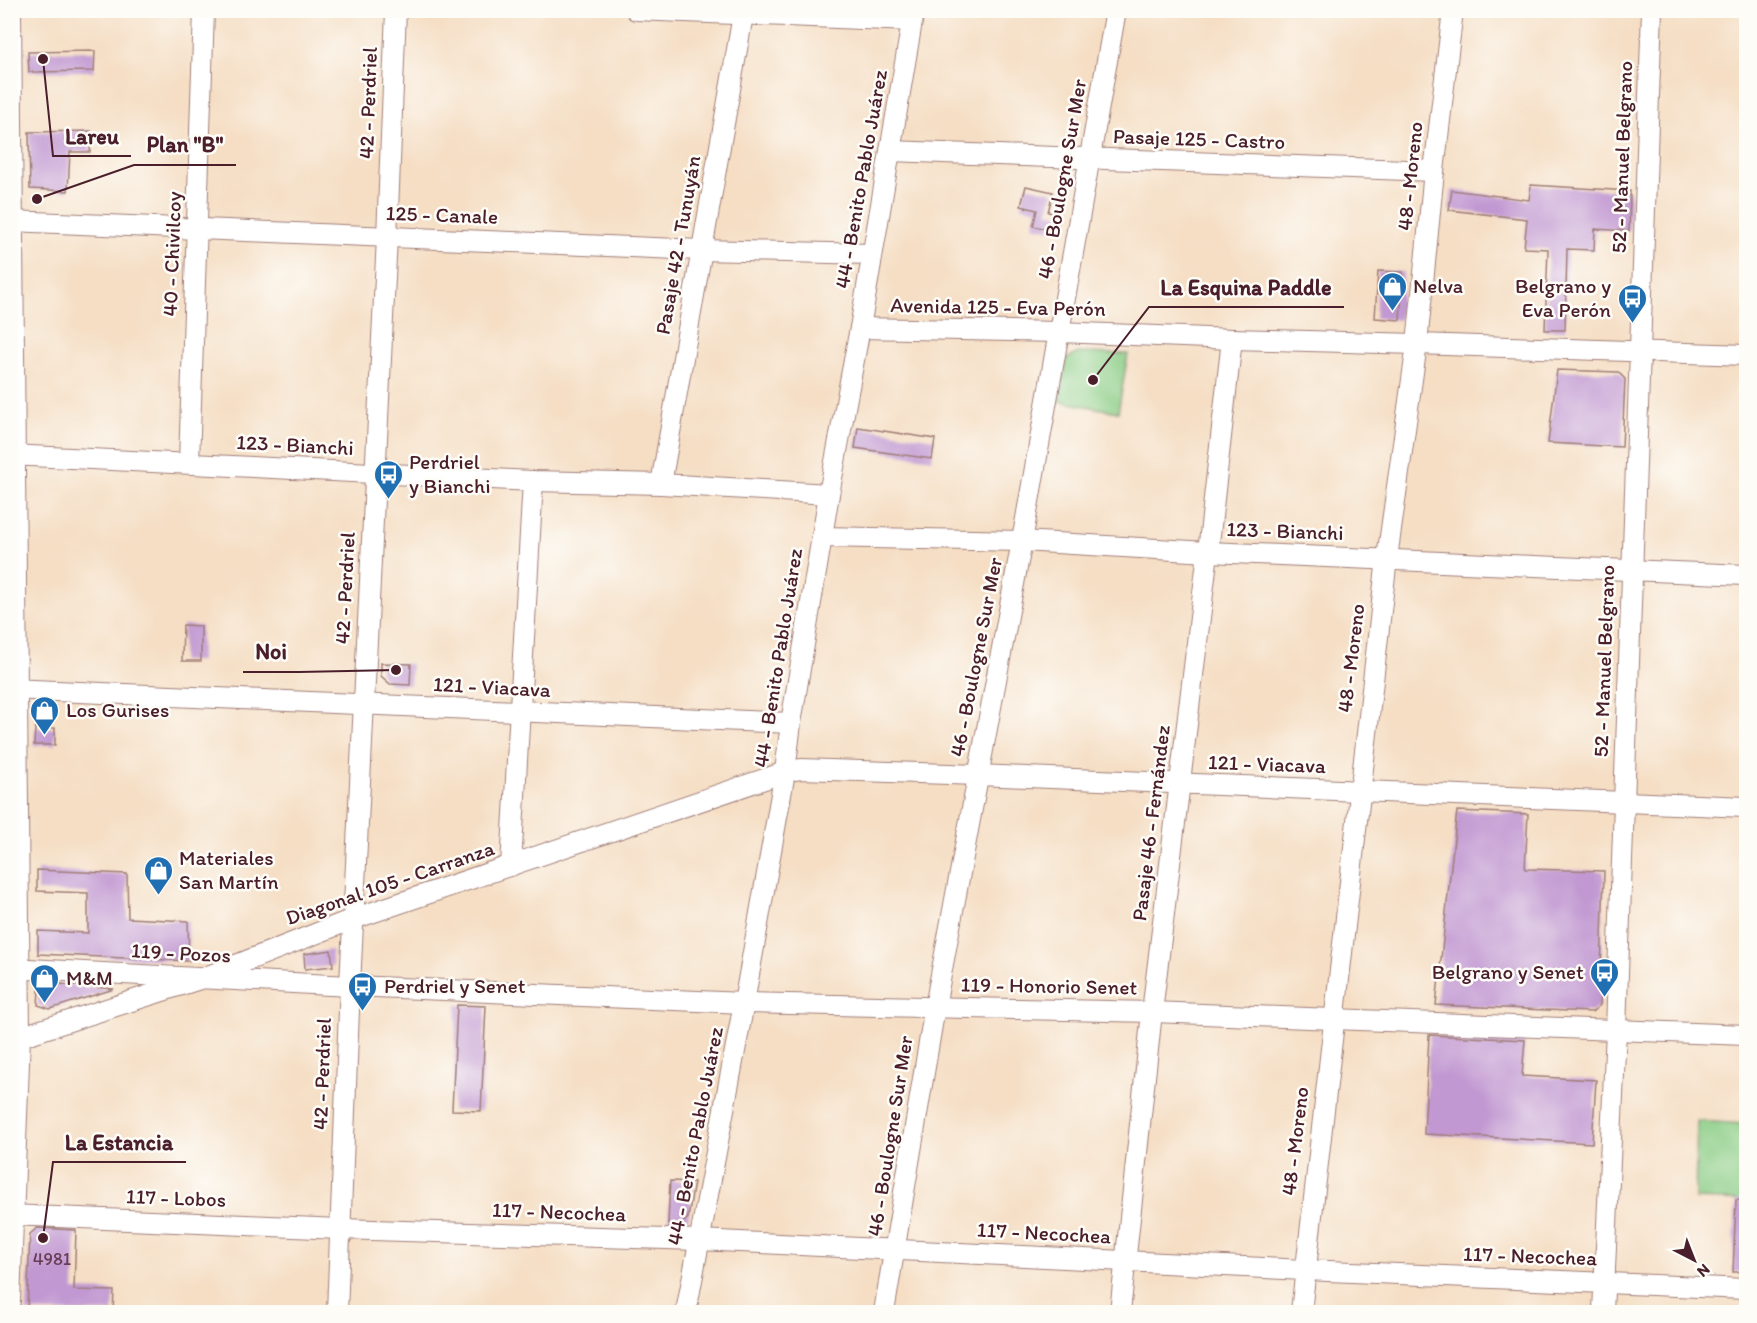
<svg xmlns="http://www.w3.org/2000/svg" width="1757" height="1323" font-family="Itim,sans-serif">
<rect width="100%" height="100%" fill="#fdfcf7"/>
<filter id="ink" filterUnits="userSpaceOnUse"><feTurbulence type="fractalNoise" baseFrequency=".0167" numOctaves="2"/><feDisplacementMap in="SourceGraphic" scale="12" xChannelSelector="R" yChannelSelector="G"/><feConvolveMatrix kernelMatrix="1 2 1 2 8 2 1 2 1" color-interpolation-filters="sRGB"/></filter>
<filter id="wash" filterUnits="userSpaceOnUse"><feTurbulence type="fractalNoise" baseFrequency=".008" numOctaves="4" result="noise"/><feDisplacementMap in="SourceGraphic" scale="24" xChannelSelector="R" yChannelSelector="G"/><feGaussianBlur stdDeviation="1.35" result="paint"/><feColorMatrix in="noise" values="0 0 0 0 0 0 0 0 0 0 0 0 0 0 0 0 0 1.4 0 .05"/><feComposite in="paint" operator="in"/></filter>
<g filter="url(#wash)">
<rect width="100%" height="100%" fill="#f5dec4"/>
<g fill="#89cc84" stroke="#6a7658" stroke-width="1.5">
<path d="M1078 353 1128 354 1118 412 1059 401 1066 359Z"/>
<path d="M1697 1121 1746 1124V1201L1695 1199Z"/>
</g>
<g id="blocks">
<g fill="#c198d2">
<path d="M95 51 94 71 29 72 28 52Z"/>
<path d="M91 131 90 152H70L68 191 30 189 29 132Z"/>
<path d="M1531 185 1630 191 1629 231 1595 229 1594 250 1567 249 1565 330H1545L1548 249 1524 248 1527 219 1449 210 1452 190 1529 200Z"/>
<path d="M1026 186 1053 192 1048 212 1060 215 1057 231 1033 226 1037 210 1021 206Z"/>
<path d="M1378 271 1403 272 1400 320 1375 318Z"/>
<path d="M1557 370 1618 372 1625 379 1622 447 1548 443Z"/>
<path d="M858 427 935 439 932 459 855 448Z"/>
<path d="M183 625 201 626V661H182Z"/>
<path d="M381 663 411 664 410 685 390 684 381 676Z"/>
<path d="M35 728H55V745H34Z"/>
<path d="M1457 811 1528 814 1525 869 1604 871 1600 1005 1592 1012 1436 1005Z"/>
<path d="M37 870 127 874 128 918 188 921 189 961 38 954V931L88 933V893L37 891Z"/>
<path d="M331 950 333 966 305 969 304 954Z"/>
<path d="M49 983 114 989 50 1009 38 1005 39 990Z"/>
<path d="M457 1005 486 1006 481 1111 452 1110Z"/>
<path d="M1429 1035 1525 1040 1522 1076 1596 1080 1592 1143 1424 1134Z"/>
<path d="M670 1181 694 1182 688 1218 680 1225 668 1224Z"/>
<path d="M1736 1200H1746V1272H1733Z"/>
<path d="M37 1228 76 1230 74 1290 114 1291 113 1312H27L30 1234Z"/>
</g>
</g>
</g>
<g filter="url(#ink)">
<use href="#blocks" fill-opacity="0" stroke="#a07e78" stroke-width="1.5"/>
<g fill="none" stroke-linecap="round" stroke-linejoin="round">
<defs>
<g id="minor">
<path d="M636 10 912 21"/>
<path d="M890 151 1434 171"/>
<path d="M10 221 701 250 872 254"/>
<path d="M860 328 1059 332 1232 339 1417 344 1746 355"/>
<path d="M10 455 533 481 661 484 829 494"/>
<path d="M189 463 204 10"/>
<path d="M661 484 743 15"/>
<path d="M822 537 1022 541 1208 552 1746 575"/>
<path d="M10 689 791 723"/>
<path d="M511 866 533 481"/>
<path d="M10 968 330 985 744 1003 1152 1012 1746 1035"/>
<path d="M10 1040 203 978 353 919 785 772 801 769 978 775 1746 807"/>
<path d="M10 1215 340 1229 699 1240 1305 1270 1746 1289"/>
<path d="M10 1301 20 1036 11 10"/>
<path d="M337 1312 350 985 387 237 396 10"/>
<path d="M686 1312 744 1003 785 772 791 723 829 494 860 328 914 10"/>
<path d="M884 1312 935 1007 1022 541 1116 10"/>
<path d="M1120 1312 1152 1012 1208 552 1232 339"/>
<path d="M1301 1312 1387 558 1417 344 1434 171 1453 10"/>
<path d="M1603 1312 1616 1030 1652 10"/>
</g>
</defs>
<use href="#minor" stroke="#a07e78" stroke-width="22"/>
<use href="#minor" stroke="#fff" stroke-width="20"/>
</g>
</g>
<defs>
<symbol id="shop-pin" viewBox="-11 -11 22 30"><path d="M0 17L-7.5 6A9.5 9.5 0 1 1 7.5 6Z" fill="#1f6fb2" stroke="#fdfcf7"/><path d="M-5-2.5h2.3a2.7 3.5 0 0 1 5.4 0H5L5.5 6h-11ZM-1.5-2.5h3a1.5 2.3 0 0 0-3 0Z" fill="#fff"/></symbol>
<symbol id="bus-pin" viewBox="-11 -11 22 30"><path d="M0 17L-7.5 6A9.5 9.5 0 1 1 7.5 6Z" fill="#1f6fb2" stroke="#fdfcf7"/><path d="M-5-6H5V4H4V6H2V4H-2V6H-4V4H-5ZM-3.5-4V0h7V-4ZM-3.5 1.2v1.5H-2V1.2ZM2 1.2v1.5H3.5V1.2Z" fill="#fff"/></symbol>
</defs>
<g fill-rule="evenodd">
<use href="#shop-pin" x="1376" y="270" width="33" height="45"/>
<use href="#bus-pin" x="1616" y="282" width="33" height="45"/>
<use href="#bus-pin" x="372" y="458" width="33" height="45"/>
<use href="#shop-pin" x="28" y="694" width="33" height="45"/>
<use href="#shop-pin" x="142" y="854" width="33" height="45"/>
<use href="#bus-pin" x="1588" y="956" width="33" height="45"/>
<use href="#shop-pin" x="28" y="962" width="33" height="45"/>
<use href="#bus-pin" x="346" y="970" width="33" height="45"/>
</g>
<g text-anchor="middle" stroke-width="5" stroke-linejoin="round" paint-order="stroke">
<g font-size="18" fill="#683d55">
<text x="52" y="1265">4981</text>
</g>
<g font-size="21" fill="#4a1f2b" stroke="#fdfcf7">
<text transform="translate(368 103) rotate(-88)" y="7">42 - Perdriel</text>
<text transform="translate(1199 139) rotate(2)" y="7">Pasaje 125 - Castro</text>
<text transform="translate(1622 157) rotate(-88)" y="7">52 - Manuel Belgrano</text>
<text transform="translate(1410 176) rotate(-84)" y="7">48 - Moreno</text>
<text transform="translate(861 179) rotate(-80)" y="7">44 - Benito Pablo Juárez</text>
<text transform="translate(1062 179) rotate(-80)" y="7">46 - Boulogne Sur Mer</text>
<text transform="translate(442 215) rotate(2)" y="7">125 - Canale</text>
<text transform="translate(678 245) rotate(-80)" y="7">Pasaje 42 - Tunuyán</text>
<text transform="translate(172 254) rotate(-88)" y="7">40 - Chivilcoy</text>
<text transform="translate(998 307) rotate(1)" y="7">Avenida 125 - Eva Perón</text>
<text transform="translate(295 445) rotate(3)" y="7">123 - Bianchi</text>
<text transform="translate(1285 531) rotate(2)" y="7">123 - Bianchi</text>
<text transform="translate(345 588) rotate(-87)" y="7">42 - Perdriel</text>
<text transform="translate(976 657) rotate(-79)" y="7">46 - Boulogne Sur Mer</text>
<text transform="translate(778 658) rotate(-81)" y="7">44 - Benito Pablo Juárez</text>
<text transform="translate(1351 658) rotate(-83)" y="7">48 - Moreno</text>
<text transform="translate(1604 661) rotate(-88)" y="7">52 - Manuel Belgrano</text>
<text transform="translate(492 687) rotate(3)" y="7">121 - Viacava</text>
<text transform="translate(1267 764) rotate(2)" y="7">121 - Viacava</text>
<text transform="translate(1151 823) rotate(-83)" y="7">Pasaje 46 - Fernández</text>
<text transform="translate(390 883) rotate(-19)" y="7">Diagonal 105 - Carranza</text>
<text transform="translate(181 953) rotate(3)" y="7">119 - Pozos</text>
<text transform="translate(1049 986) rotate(1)" y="7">119 - Honorio Senet</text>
<text transform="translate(322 1074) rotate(-88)" y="7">42 - Perdriel</text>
<text transform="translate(695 1136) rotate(-79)" y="7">44 - Benito Pablo Juárez</text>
<text transform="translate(890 1136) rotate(-81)" y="7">46 - Boulogne Sur Mer</text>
<text transform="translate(1295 1141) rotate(-83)" y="7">48 - Moreno</text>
<text transform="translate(176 1198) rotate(2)" y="7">117 - Lobos</text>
<text transform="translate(559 1212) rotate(2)" y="7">117 - Necochea</text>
<text transform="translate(1044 1233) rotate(3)" y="7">117 - Necochea</text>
<text transform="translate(1530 1256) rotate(2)" y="7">117 - Necochea</text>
</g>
<g font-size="21" fill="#4a1f2b" stroke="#fdfcf7" text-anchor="start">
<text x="1413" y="293">Nelva</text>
<text x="1611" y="293" text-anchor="end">Belgrano y<tspan x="1611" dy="24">Eva Perón</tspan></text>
<text x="409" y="469">Perdriel<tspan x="409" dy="24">y Bianchi</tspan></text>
<text x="66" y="717">Los Gurises</text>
<text x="179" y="865">Materiales<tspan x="179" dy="24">San Martín</tspan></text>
<text x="1584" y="979" text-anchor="end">Belgrano y Senet</text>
<text x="66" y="985">M&amp;M</text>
<text x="384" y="993">Perdriel y Senet</text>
</g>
</g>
<path fill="none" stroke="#4a1f2b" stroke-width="2" d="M43 59L53 156H131M37 199L134 165H236M1093 380L1149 307H1344M396 670L299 672H243M43 1238L53 1162H186"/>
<g fill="#4a1f2b" stroke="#fdfcf7" stroke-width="2">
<circle cx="43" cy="59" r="6"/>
<circle cx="37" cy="199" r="6"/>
<circle cx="1093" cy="380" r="6"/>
<circle cx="396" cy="670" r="6"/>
<circle cx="43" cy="1238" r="6"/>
</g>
<g font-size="22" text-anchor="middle" font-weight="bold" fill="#4a1f2b" stroke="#fdfcf7" stroke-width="5" stroke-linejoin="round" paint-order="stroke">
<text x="92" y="144">Lareu</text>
<text x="185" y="152">Plan "B"</text>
<text x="1246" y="295">La Esquina Paddle</text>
<text x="271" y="659">Noi</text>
<text x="119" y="1150">La Estancia</text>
</g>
<rect width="1757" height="1323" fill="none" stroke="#fdfcf7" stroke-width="36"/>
<g transform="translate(1694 1260) rotate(138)" stroke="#fdfcf7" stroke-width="4.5" paint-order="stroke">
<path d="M0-4.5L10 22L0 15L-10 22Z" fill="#4a1f2b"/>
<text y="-9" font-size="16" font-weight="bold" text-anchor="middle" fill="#4a1f2b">N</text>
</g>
</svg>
